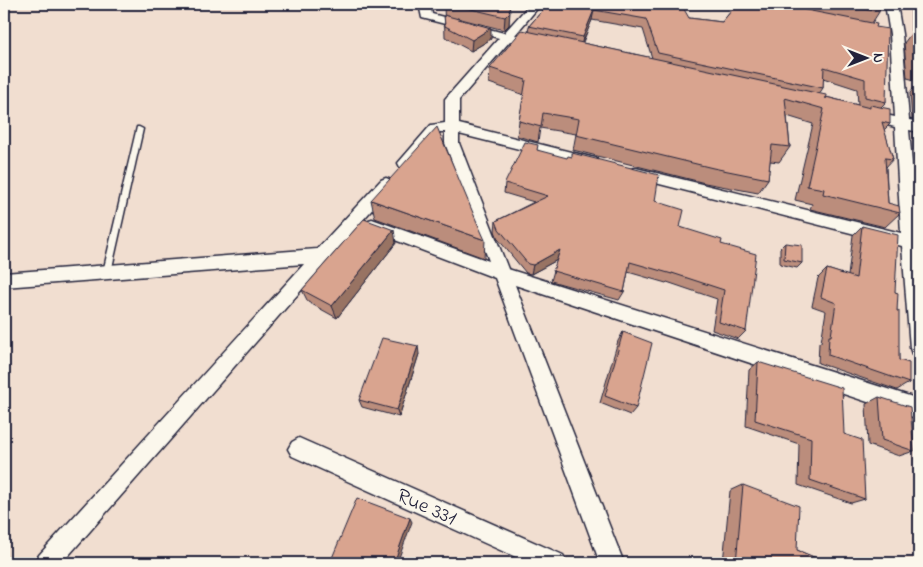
<svg xmlns="http://www.w3.org/2000/svg" width="923" height="567" font-family="'Indie Flower',sans-serif">
<rect width="100%" height="100%" fill="#f1ded0"/>
<filter id="ink" filterUnits="userSpaceOnUse"><feTurbulence type="fractalNoise" baseFrequency=".02" numOctaves="2"/><feDisplacementMap in="SourceGraphic" scale="10" xChannelSelector="R" yChannelSelector="G"/><feConvolveMatrix kernelMatrix="1 2 1 2 8 2 1 2 1" color-interpolation-filters="sRGB"/></filter>
<g filter="url(#ink)">
<g fill="none" stroke-linecap="round" stroke-linejoin="round">
<defs>
<path id="service" d="M137 127H139L143 129 111 272 110 275H104L103 272Z"/>
<g id="minor">
<path d="M419 4H430L432 14 504 33 530 4H541L515 35 519 36 521 39 519 42 510 41 459 100V124L591 157 596 158 598 162 596 166 591 167 459 134V143L508 269 919 399V419L515 285 624 563H600L495 278 366 229 364 225 366 221 372 219 489 261 445 143V132H440L410 167 405 168 400 167 398 163 431 125 445 123V99L499 38 422 18Z"/>
<path d="M885 4H897L902 34 909 120 919 122V132L909 130 919 237V357L912 354 910 348 902 246 636 178 631 177 628 173 631 169 636 168 901 233 895 127 863 119 861 116 863 113 868 111 895 117 890 34Z"/>
<path d="M386 178 391 180 394 184 391 188 62 563H35L39 555 304 264 4 287V273L317 249 381 180Z"/>
<path d="M299 438 563 555 567 563H529L292 456 288 449 292 442Z"/>
</g>
</defs>
<use href="#service" stroke="#22223b" stroke-width="3"/>
<use href="#minor" stroke="#22223b" stroke-width="3"/>
<use href="#service" fill="#fbf7ec" fill-rule="evenodd"/>
<use href="#minor" fill="#fbf7ec" fill-rule="evenodd"/>
</g>
<g fill="#bb8d7b" stroke="#22223b" fill-rule="evenodd">
<path d="M444 4H509V25L504 30 457 18 491 39 471 51 445 37Z"/>
<path d="M548 4 689 18 722 22 737 4H880L879 12 872 23 876 27 886 102 881 107 890 124 884 130 893 159 886 167 888 203 900 213 885 227 810 209 812 204 795 200 813 124 787 116 790 147 779 162 770 161 768 179 758 193 705 183 573 150 576 134 540 128 538 142 517 136 519 121 524 95 489 83 490 68 528 31 529 26ZM592 20 643 29 652 58 582 43ZM823 78 857 89 858 105 826 97 819 94 823 88Z"/>
<path d="M897 4H919V81L907 78 904 43 913 31H911V8L898 5Z"/>
<path d="M918 83H919V121L912 119 910 93Z"/>
<path d="M919 127V157H916L914 133Z"/>
<path d="M537 150 655 201 680 227 721 244 746 331 738 339 712 330 717 299 667 282 666 283 628 272 624 292 619 300 551 281 557 260 531 274 526 273 498 239 495 231 496 221 534 202 504 193 505 183Z"/>
<path d="M371 200 485 240 484 258 375 218Z"/>
<path d="M862 226 895 292 897 311 899 360 909 383 897 390 818 363 819 343 821 342 826 311 812 306 818 278 827 269 848 276 853 235Z"/>
<path d="M396 243 337 318 308 302 302 290Z"/>
<path d="M785 243 802 263 797 268 780 264V248Z"/>
<path d="M623 332 636 408 630 415 600 403 618 341Z"/>
<path d="M419 354 399 417 362 407 359 400Z"/>
<path d="M758 362 844 434 865 499 851 503 798 485 799 444 746 426 749 370Z"/>
<path d="M879 397 914 451 899 456 868 445 866 404Z"/>
<path d="M743 485 797 550 828 563H723L730 491Z"/>
</g>
<g fill="#987364" stroke="#22223b">
<path d="M594 10 592 20 581 47 583 37Z"/>
<path d="M510 12 509 25 504 30 505 17Z"/>
<path d="M491 28V39L471 51 472 40Z"/>
<path d="M394 230 396 243 337 318 332 306Z"/>
<path d="M560 250 557 260 531 274 533 265Z"/>
<path d="M418 346 419 354 399 417 397 410Z"/>
<path d="M410 518 412 522 397 563H394Z"/>
</g>
<g fill="#d9a48f" stroke="#22223b">
<path d="M450 4H509L510 12 505 17Z"/>
<path d="M548 4H681L689 18 722 22 737 4H776L877 24 876 27 888 29 886 102 865 97V79L824 67 823 88 658 53 646 19 594 10 583 37 529 26Z"/>
<path d="M837 4H880L879 12Z"/>
<path d="M444 15 491 28 472 40 445 26Z"/>
<path d="M522 30 826 95V99V97L870 108V105L890 109V124L882 122 893 159 885 158 888 203 899 206 900 213 823 194 824 189 807 186 824 109 785 98 790 147 772 145 768 179 713 168 576 135 579 119 543 113 541 127 519 121 526 80 490 68Z"/>
<path d="M914 31 919 32V67L917 66Z"/>
<path d="M918 83H919V96Z"/>
<path d="M437 127 476 220 485 240 371 200Z"/>
<path d="M525 142 538 145 537 150 567 158 568 156 572 157V153L659 175 655 201 684 210 680 227 722 240 721 244 756 254 746 331 719 322 724 290 672 273V274L630 262 624 292 553 271 560 250 533 265 528 264 499 229 496 221 548 196 505 183Z"/>
<path d="M364 219 394 230 332 306 302 290Z"/>
<path d="M862 226 898 235 895 292 898 293 897 311H899V360L909 363V383L828 355 829 336H831L836 303 821 297 827 269 856 278Z"/>
<path d="M785 243 802 245V263L784 259Z"/>
<path d="M623 332 652 343 636 408 605 396Z"/>
<path d="M382 338 418 346 397 410 359 400Z"/>
<path d="M758 362 842 388 844 434 862 440 865 499 810 480 811 438 755 420Z"/>
<path d="M879 397 910 407 914 451 882 440Z"/>
<path d="M743 485 799 506 797 550 828 563H736Z"/>
<path d="M357 498 410 518 394 563H345L332 558Z"/>
</g>
</g>
<g text-anchor="middle" stroke-width="5" stroke-linejoin="round" paint-order="stroke">
<g font-size="21" fill="#22223b" stroke="#fbf7ec">
<text transform="translate(427 506) rotate(24)" y="7">Rue 331</text>
</g>
</g>
<rect width="923" height="567" fill="none" stroke="#fbf7ec" stroke-width="20"/>
<rect x="10" y="10" width="903" height="547" fill="none" stroke="#22223b" stroke-width="2" filter="url(#ink)"/>
<g transform="translate(866 58) rotate(90)" stroke="#fbf7ec" stroke-width="4" paint-order="stroke">
<path d="M0-4L9 19L0 12L-9 19Z" fill="#22223b"/>
<text y="-8" font-size="14" font-weight="bold" text-anchor="middle" fill="#22223b">N</text>
</g>
</svg>
